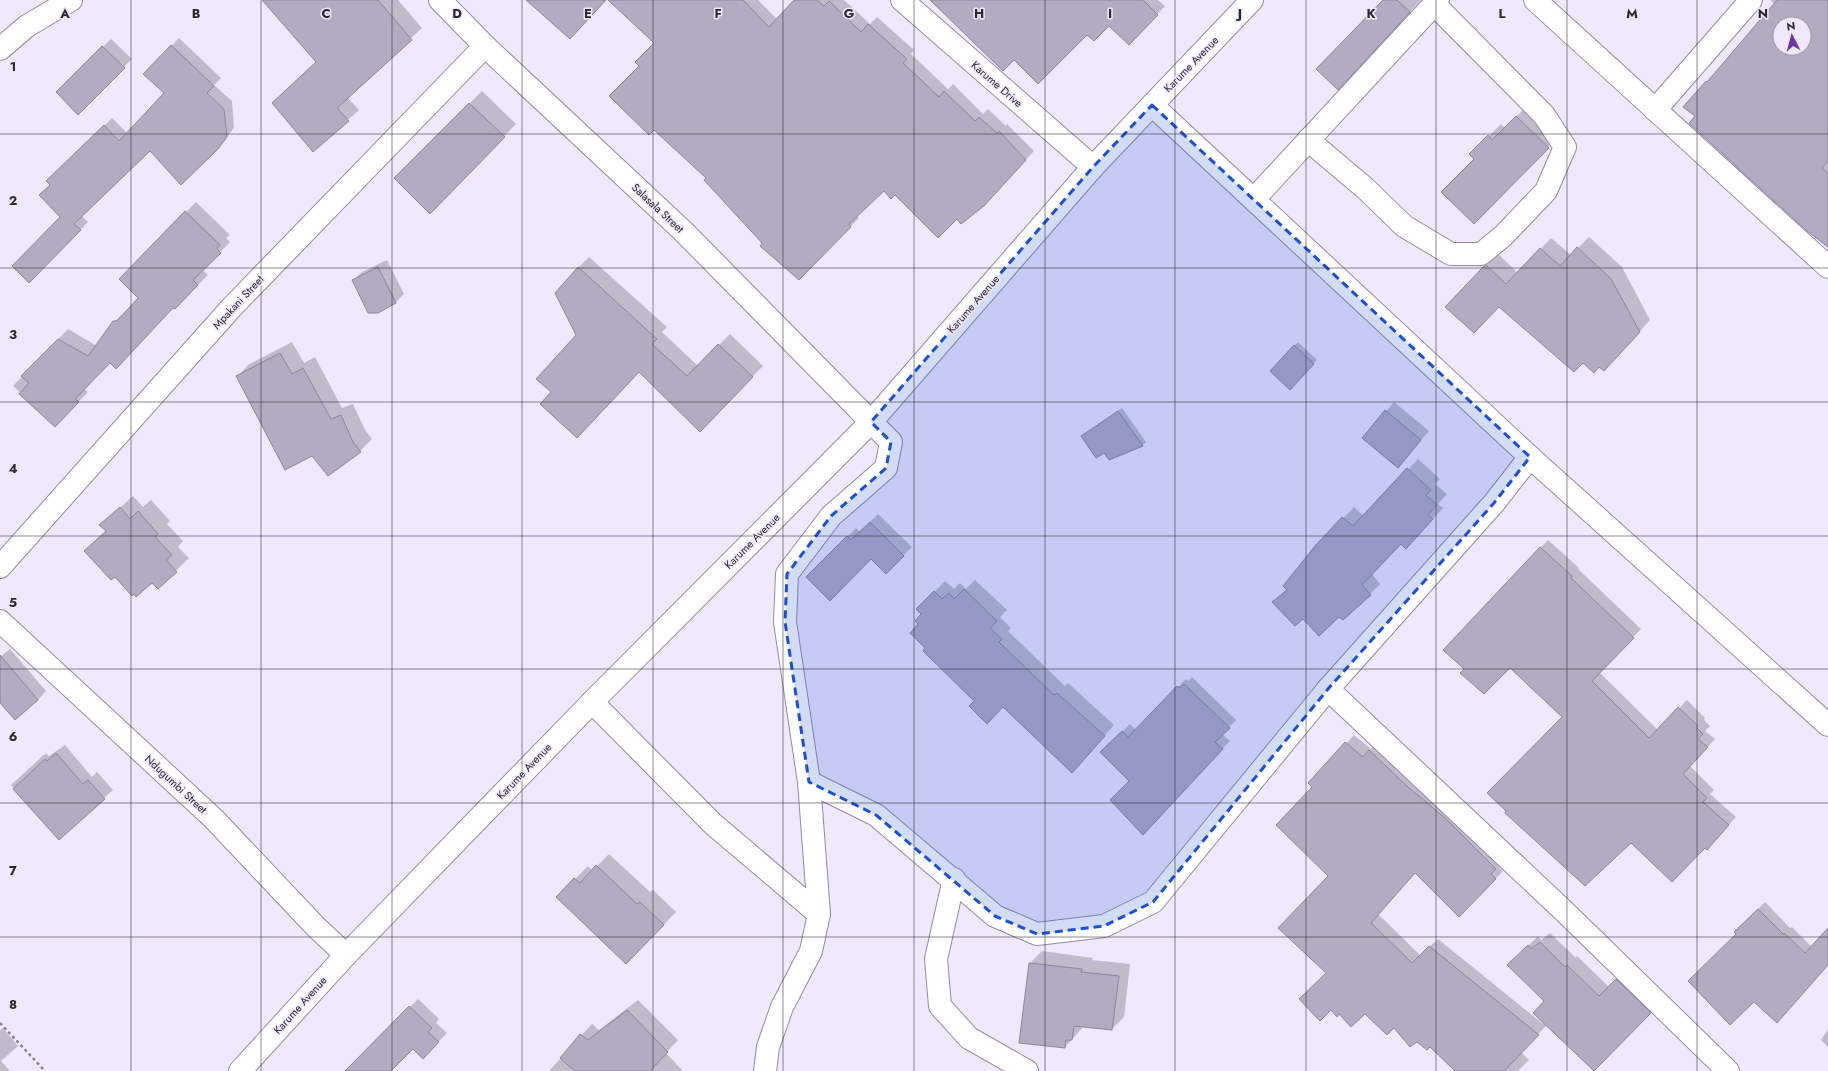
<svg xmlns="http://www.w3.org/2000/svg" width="1828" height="1071" font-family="Jost,sans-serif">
<rect width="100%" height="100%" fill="#f0e9fd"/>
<g fill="#0003" fill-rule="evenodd">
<path d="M266 0H398L422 28 347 97 359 110 313 151 317 62Z"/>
<path d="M610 0H758L777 19 795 0H844L870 24 877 17 914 50 911 54 948 89 953 84 983 114 988 109 1006 126 1007 124 1034 151 992 196 957 218 884 189 856 216 859 218 799 279 763 243 708 178 640 66 656 43Z"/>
<path d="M933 0H1158L1165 6 1137 36 1109 25 1014 59Z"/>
<path d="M1384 0H1421L1350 76Z"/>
<path d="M1770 0H1828V248L1690 123 1696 116 1685 107 1775 4ZM1780 24H1804V48H1780Z"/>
<path d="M179 38 221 78 214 85 232 101 234 128 218 148 150 149 81 215 88 222 29 282 61 217 51 185 48 181 112 118 127 133 165 93 145 74Z"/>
<path d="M111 39 132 59 78 113 57 92Z"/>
<path d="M482 91 516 124 430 212 395 178Z"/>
<path d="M1529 104 1560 135 1474 223 1476 159 1489 136 1501 124 1505 128Z"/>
<path d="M196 202 230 235 226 238 230 242 203 270 208 275 175 308 173 307 110 362 84 389 88 392 55 426 13 386 68 329 97 346 114 322 140 298 120 279Z"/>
<path d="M1589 237 1622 267 1650 320 1615 359 1600 366 1594 372 1485 266 1498 254 1518 273 1551 238 1571 255Z"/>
<path d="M589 257 667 327 662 332 698 366 730 334 763 366 700 430 639 371 552 392 577 336 578 268Z"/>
<path d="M387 260 404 294 396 302 353 280 362 272Z"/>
<path d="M292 342 304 363 315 357 342 408 353 404 365 430 372 439 360 451 328 475 312 455 237 377 248 365Z"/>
<path d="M1298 342 1317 360 1290 388 1294 346Z"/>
<path d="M1394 402 1429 431 1398 466 1363 438Z"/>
<path d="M1122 408 1146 442 1142 446 1104 452 1082 436Z"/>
<path d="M1418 459 1440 479 1435 484 1447 494 1438 504 1443 508 1417 537 1401 542 1372 574 1380 584 1370 594 1339 615 1303 618 1274 602 1287 589 1316 547 1354 507 1364 516Z"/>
<path d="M133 496 143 507 151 500 170 521 167 524 183 541 178 547 189 558 158 588 152 582 115 576 85 551 106 531 101 525Z"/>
<path d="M878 514 912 547 886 573 871 558 807 577 856 528 860 532Z"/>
<path d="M1548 540 1579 568 1578 569 1641 629 1599 672 1658 730 1687 700 1705 718 1704 720 1710 726 1705 731 1715 739 1690 766 1714 790 1710 794 1736 817 1715 840 1705 847 1564 717 1540 548Z"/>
<path d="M975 580 1007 610 1000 617 1011 628 1008 631 1065 686 1068 683 1114 725 1082 761 1003 706 975 701 927 648 920 624 923 614 918 609 945 581 954 589 960 583 966 589Z"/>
<path d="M10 649 46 691 38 700 0 701V657Z"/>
<path d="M1192 677 1236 720 1222 734 1230 741 1150 826 1130 781 1102 752 1130 724 1136 730 1186 679 1188 681Z"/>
<path d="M1354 735 1371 749 1377 742 1504 860 1498 866 1503 871 1459 916 1416 872 1378 914 1420 955 1438 939 1543 1024 1545 1001 1509 965 1538 936 1541 940 1550 933 1576 958 1577 956 1609 987 1626 970 1660 1003 1594 1070 1547 1025 1521 1052 1529 1060 1518 1071H1456L1430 1045 1417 1041 1365 1013H1339L1331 1009 1327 973 1329 876 1314 787 1310 783Z"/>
<path d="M65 745 92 777 97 772 113 790 59 838 11 785 46 753 49 756Z"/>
<path d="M609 854 650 892 653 890 676 912 639 950 557 897 588 866 592 871Z"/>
<path d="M1765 902 1790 928 1792 927 1812 947 1828 930V964L1737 934 1735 932Z"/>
<path d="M1042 951 1093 958 1092 960 1130 964 1124 1017 1112 1029 1084 1026 1065 1047 1020 1042 1030 963Z"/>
<path d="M418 999 439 1019 436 1023 447 1033 423 1058 413 1048 390 1071H347Z"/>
<path d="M638 1000 678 1040 666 1053 683 1071H549L592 1024 599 1030Z"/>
<path d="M3 1028 18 1046 1 1061 10 1071H0V1030Z"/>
<path d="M1828 1029V1047L1821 1040Z"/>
</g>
<g fill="#b3abc2" stroke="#8e869c" fill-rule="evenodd">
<path d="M262 0H378L412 40 337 108 349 121 313 152 272 103 316 62Z"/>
<path d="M526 0H606L570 39Z"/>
<path d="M608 0H743L769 27 794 0H817L824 6 829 1 861 32 868 24 907 59 903 63 939 97 944 91 975 121 979 117 997 133 999 131 1026 160 984 206 961 224 957 219 938 238 895 195 891 199 884 191 849 224 851 227 799 280 760 246 762 243 704 180 706 178 654 130 649 135 609 96 639 66 635 62 654 43Z"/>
<path d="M930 0H1143L1158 15 1129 45 1109 26 1094 41 1087 35 1038 84 1014 60 1003 71Z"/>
<path d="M1383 0H1397L1410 12 1338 90 1316 69Z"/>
<path d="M1777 0H1828V161L1822 168 1828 173V247L1807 231 1689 123 1695 116 1683 107 1706 81 1707 82ZM1780 24H1804V48H1780Z"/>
<path d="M171 45 214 86 207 93 224 109 227 137 218 149 181 185 150 151 74 224 81 230 29 283 12 266 60 217 39 195 50 185 46 181 104 125 119 141 164 93 143 74Z"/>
<path d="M102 46 125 68 78 115 56 92Z"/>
<path d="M469 103 505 137 430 214 394 178Z"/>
<path d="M1516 116 1549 148 1474 224 1441 192 1474 159 1469 154 1488 135 1492 140Z"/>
<path d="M185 211 220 245 217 249 221 253 193 280 198 285 175 309 173 308 116 369 110 363 75 399 79 402 55 427 19 394 29 383 21 376 58 339 88 356 113 321H117L138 298 119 279Z"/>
<path d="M1577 247 1611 279 1640 332 1604 371 1599 367 1594 373 1583 363 1574 372 1499 307 1474 333 1445 307 1484 266 1486 265 1506 284 1540 248 1560 266Z"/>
<path d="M378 267 396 303 378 313H368L352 280Z"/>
<path d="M578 267 657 339 652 344 687 376 718 344 753 377 700 432 639 372 577 438 540 404 551 392 536 379 576 335 555 293Z"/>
<path d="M1294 345 1314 364 1290 390 1270 371Z"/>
<path d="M280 353 292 374 303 368 331 419 341 415 353 442 361 452 328 476 312 456 285 470 236 376Z"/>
<path d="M1385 410 1421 440 1398 468 1362 438Z"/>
<path d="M1118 411 1143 446 1109 460 1104 453 1096 458 1081 436Z"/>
<path d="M1407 468 1431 490 1426 495 1437 505 1428 515 1433 519 1406 549 1401 544 1362 585 1371 595 1343 620 1339 617 1319 636 1303 619 1295 626 1272 602 1287 590 1283 586 1315 546 1342 517 1353 526Z"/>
<path d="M120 507 130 519 138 511 158 534 155 537 172 555 166 560 177 572 158 589 152 583 136 597 134 594 132 596 115 577 111 580 84 551 106 531 99 525Z"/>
<path d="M870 522 904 556 886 574 871 559 830 601 806 577 847 536 851 540Z"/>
<path d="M1540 547 1572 576 1571 578 1634 638 1592 681 1649 738 1678 707 1698 726 1697 728 1703 734 1698 739 1708 747 1683 774 1707 798 1703 802 1729 825 1707 850 1705 848 1672 882 1631 843 1585 886 1505 813 1506 811 1487 793 1562 717 1510 668 1484 694 1460 673 1464 669 1443 650Z"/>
<path d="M964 589 997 621 990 628 1002 639 999 642 1054 695 1057 693 1105 736 1072 773 1003 707 987 724 969 706 974 701 923 651 925 648 910 633 918 624 915 621 921 614 916 609 934 591 942 599 949 593 954 599Z"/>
<path d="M0 655 38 700 15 720 0 703Z"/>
<path d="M1184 684 1230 728 1215 742 1223 749 1143 835 1110 800 1129 781 1100 752 1122 731 1128 737 1177 686 1180 688Z"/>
<path d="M1345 742 1363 757 1369 750 1408 787 1445 818 1496 869 1491 874 1496 879 1459 917 1415 873 1371 923 1412 963 1429 946 1539 1035 1504 1071H1455L1430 1047 1427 1050 1417 1042 1410 1047 1394 1028 1387 1035 1365 1014 1351 1027 1339 1014 1337 1017 1331 1010 1320 1021 1299 999 1326 973 1278 928 1328 876 1276 825 1312 787 1308 783Z"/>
<path d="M56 753 83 784 88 780 105 799 59 840 13 789 45 759 47 761Z"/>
<path d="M596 865 637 904 640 902 664 925 626 964 556 897 574 878 580 883Z"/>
<path d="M1758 909 1783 934 1784 933 1805 953 1828 928V965L1777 1023 1754 1002 1730 1025 1688 981 1736 934 1734 932Z"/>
<path d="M1540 942 1565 967 1567 965 1599 996 1616 979 1651 1013 1594 1071 1533 1013 1544 1001 1507 965 1528 945 1531 949Z"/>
<path d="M1029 963 1082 969 1081 972 1119 976 1112 1030 1074 1026 1072 1040H1066L1065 1048 1019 1043Z"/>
<path d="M409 1006 432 1028 428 1032 439 1042 423 1059 413 1049 391 1071H345Z"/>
<path d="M627 1010 668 1052 650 1071H575L560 1058 580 1034 588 1040Z"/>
</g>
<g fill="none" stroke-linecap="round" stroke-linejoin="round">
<defs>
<g id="minor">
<path d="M440 0 485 46 684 232 891 442 886 468 831 516 787 574 785 622 809 782 819 914 811 951 782 1007 768 1047 765 1071"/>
<path d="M902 0 1093 167"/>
<path d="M1535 0 1828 267"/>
<path d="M0 49 27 26 71 0"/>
<path d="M1152 105 1530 457 1828 725"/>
<path d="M1655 110 1751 0"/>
<path d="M1308 140 1366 189 1404 226 1451 254H1481L1503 236 1546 191 1565 147 1544 115 1434 4"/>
<path d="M1254 199 1438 0"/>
<path d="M0 567 232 307 485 46"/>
<path d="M0 621 214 819 316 927 346 955"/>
<path d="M1328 689 1566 913 1728 1071"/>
<path d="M592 702 713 824 819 914"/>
<path d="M809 782 876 815 995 916 1037 934 1104 926 1153 902 1328 689 1494 503 1530 457"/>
<path d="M954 879 936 959 940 1006 969 1038 1027 1071"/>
</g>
<path id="major" d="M240 1071 346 955 592 702 871 422 1093 167 1252 0"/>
</defs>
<use href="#minor" stroke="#948ca2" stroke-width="24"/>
<use href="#major" stroke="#948ca2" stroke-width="24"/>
<path stroke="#8a8492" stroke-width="2.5" stroke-dasharray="3 3" stroke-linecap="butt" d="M0 1023 45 1071"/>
<use href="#minor" stroke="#fff" stroke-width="22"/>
<use href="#major" stroke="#fff" stroke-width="22"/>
</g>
<path fill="#1d4ed8" fill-opacity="0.2" stroke="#1d4ed8" stroke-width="3" stroke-dasharray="8 5" stroke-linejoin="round" d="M1152 105 1530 457 1494 503 1328 689 1153 902 1104 926 1037 934 995 916 876 815 809 782 785 622 787 574 831 516 886 468 891 442 871 422 1093 167Z"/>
<path fill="none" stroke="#2c2831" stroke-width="1" stroke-opacity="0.55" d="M131 0V1071M261 0V1071M392 0V1071M522 0V1071M653 0V1071M783 0V1071M914 0V1071M1045 0V1071M1175 0V1071M1306 0V1071M1436 0V1071M1567 0V1071M1697 0V1071M0 134H1828M0 268H1828M0 402H1828M0 536H1828M0 669H1828M0 803H1828M0 937H1828"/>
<g text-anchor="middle" stroke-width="3" stroke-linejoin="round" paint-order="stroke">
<g font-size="11" fill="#2c2831" stroke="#f0e9fd">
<text transform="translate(1191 64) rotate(-46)" y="4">Karume Avenue</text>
<text transform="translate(997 84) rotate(41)" y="4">Karume Drive</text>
<text transform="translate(658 208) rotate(43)" y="4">Salasala Street</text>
<text transform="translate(238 302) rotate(-47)" y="4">Mpakani Street</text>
<text transform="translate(973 304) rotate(-49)" y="4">Karume Avenue</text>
<text transform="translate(752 541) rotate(-45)" y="4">Karume Avenue</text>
<text transform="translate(524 771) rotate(-46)" y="4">Karume Avenue</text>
<text transform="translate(176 784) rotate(43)" y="4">Ndugumbi Street</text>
<text transform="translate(300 1005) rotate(-48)" y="4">Karume Avenue</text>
</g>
</g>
<g font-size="13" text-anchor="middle" font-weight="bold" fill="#2c2831" stroke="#f0e9fd" stroke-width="3" stroke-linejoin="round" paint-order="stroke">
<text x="65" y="18">A</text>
<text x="196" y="18">B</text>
<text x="326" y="18">C</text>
<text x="457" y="18">D</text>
<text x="588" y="18">E</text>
<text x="718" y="18">F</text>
<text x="849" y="18">G</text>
<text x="979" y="18">H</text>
<text x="1110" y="18">I</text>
<text x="1240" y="18">J</text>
<text x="1371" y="18">K</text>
<text x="1502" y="18">L</text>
<text x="1632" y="18">M</text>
<text x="1763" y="18">N</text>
<text x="13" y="71">1</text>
<text x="13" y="205">2</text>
<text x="13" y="339">3</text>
<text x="13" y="473">4</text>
<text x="13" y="607">5</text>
<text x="13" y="741">6</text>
<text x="13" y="875">7</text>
<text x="13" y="1009">8</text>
</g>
<g transform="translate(1792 36) rotate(354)"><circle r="19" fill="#f0e9fd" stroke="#a29cab"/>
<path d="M0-3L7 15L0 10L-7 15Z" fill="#6c33aa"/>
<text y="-6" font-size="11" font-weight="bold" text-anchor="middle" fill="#2c2831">N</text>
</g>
</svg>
